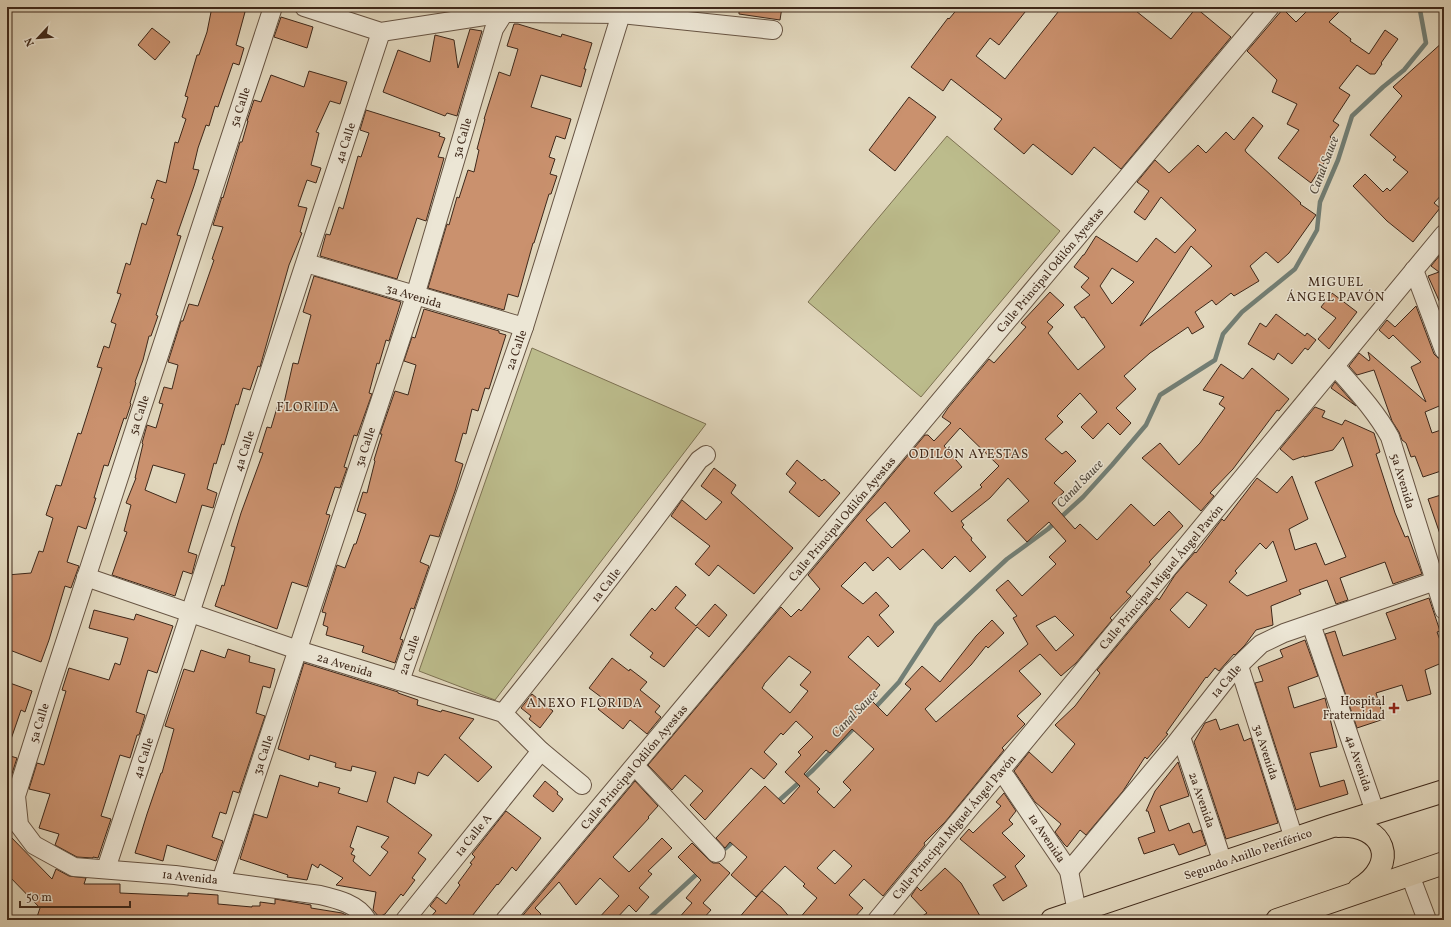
<svg xmlns="http://www.w3.org/2000/svg" width="1451" height="927" font-family="Vollkorn,serif">
<rect width="100%" height="100%" fill="#e2d8be"/>
<filter id="stains"><feTurbulence type="fractalNoise" baseFrequency=".005" numOctaves="4"/><feColorMatrix values="0 0 0 0 .2 0 0 0 0 .09 0 0 0 0 .02 0 0 0 .5 -.17"/></filter>
<radialGradient id="worn" r=".72"><stop offset=".6" stop-color="#630" stop-opacity="0"/><stop offset="1" stop-color="#630" stop-opacity=".3"/></radialGradient>
<g fill="#bcbc8c" stroke="#7d7253">
<path d="M947 136 1060 231 921 397 808 302Z"/>
<path d="M532 348 706 424 495 700 419 671Z"/>
</g>
<g fill="none" stroke-linecap="round" stroke-linejoin="round">
<g stroke="#727f76" stroke-width="4.5">
<path d="M873 710 899 682 936 625 1007 559 1048 529 1083 497 1112 465 1146 425 1160 395 1215 360 1223 334 1242 312 1295 269 1317 230 1320 202 1338 160 1352 116 1383 87 1404 70 1426 43 1420 10V7"/>
<path d="M775 804 813 770 856 726"/>
<path d="M706 865 735 840"/>
<path d="M647 920 699 872"/>
</g>
</g>
<g fill="#ca916e" stroke="#3e281a" fill-rule="evenodd">
<path d="M212 7H243L242 11 245 12 236 45 244 48 239 65 233 63 218 107 215 106 209 126 206 125 198 148 193 169 199 170 194 186 177 235 181 236 156 315 158 316 151 336H149L143 360 135 382 136 383 130 403 131 404 126 419 124 418 108 466 104 465 94 498H96L86 529 78 526 67 562 79 566 71 588 65 586 49 640 41 662 7 649V575L31 573 39 551 43 552 53 518 46 515 56 485 61 486 78 433 81 434 102 368 97 367 104 346 109 348 116 324 111 322 121 294 117 293 126 263 130 265 142 223 146 225 154 199 151 198 157 180 166 183 175 142 178 143 186 119 182 117 188 97 185 96 197 55H199L207 32Z"/>
<path d="M739 7H782L780 20 739 14Z"/>
<path d="M959 7H1029L999 45 990 38 976 56 1005 79 1062 7H1131L1171 39 1196 8 1231 37 1121 169 1094 147 1072 175 1033 144 1024 154 994 129 1002 119 951 79 943 91 911 67 948 18 949 19Z"/>
<path d="M1311 7H1344L1329 22 1351 39 1350 41 1369 54 1385 30 1398 39 1381 63 1382 64 1375 74H1370L1357 65 1339 88 1350 95 1333 121 1339 125 1330 137 1337 143 1311 183 1278 158 1299 130 1287 124 1297 104 1272 92 1277 80 1247 51 1283 9 1296 22Z"/>
<path d="M281 17 313 27 307 48 274 37Z"/>
<path d="M514 24H518L561 37 562 34 592 43 584 69H586L581 87 541 75 531 107 571 119 565 139 556 136 549 157 555 159 550 174 557 176 551 194H549L534 243H533L518 297 508 294 504 310 428 288 447 224 449 225 457 197 459 198 468 170 474 172 479 150 477 149 485 119H484L499 72 510 76 518 49 507 46Z"/>
<path d="M152 28 170 42 155 60 138 45Z"/>
<path d="M470 29 482 31 457 116 447 113 445 116 383 92 398 50 430 62 435 35 454 40 458 68Z"/>
<path d="M1444 41V192L1434 203 1440 208 1413 242 1387 221 1353 186 1365 174 1383 192 1387 188 1390 191 1408 172 1393 160 1396 157 1370 135 1402 96 1393 87Z"/>
<path d="M309 71 347 82 340 104 330 101 316 132 319 133 311 165 321 168 316 183 307 180 298 206 307 208 300 232 302 233 289 265 260 367 258 366 250 390 243 388 238 405 236 404 224 445 222 444 216 464 214 463 207 489 217 493 213 508 202 505 188 552 197 555 192 574 183 571 175 596 112 575 127 532 124 531 131 505 126 503 136 478H135L143 444 142 443 147 425 156 428 163 404 159 403 164 387 172 389 178 365 168 362 181 321H183L189 304 198 306 214 260 212 259 223 227 213 225 222 197 223 198 240 142H242L248 121H247L254 100 261 102 271 75 304 87ZM153 465 185 474 176 503 145 490Z"/>
<path d="M909 97 936 117 895 171 869 150Z"/>
<path d="M366 110 440 133 439 136 445 138 438 157 444 158 426 221 417 218 397 279 320 256 326 234 330 235 339 207 343 209 358 156 361 157 369 133 360 130Z"/>
<path d="M1253 117 1263 126 1245 150 1246 152 1301 203 1300 204 1316 215 1289 253 1278 263 1266 252 1250 266 1259 281 1234 296 1231 293 1216 305 1212 300 1195 312 1204 327 1192 334 1188 327 1150 353 1124 376 1136 389 1116 408 1131 423 1120 435 1108 423 1093 439 1081 427 1097 412 1080 393 1057 416 1063 422 1045 439 1062 454 1066 451 1076 461 1054 483 1064 492 1052 503 1075 529 1080 524 1097 540 1131 504 1154 526 1169 511 1183 526 1149 562 1151 564 1126 592 1131 596 1110 618 1112 620 1076 663 1061 676 1040 654 1019 671 1041 694 1017 716 1025 724 1002 748 1004 750 945 822 924 843 925 845 883 896 864 879 849 895 863 908 852 920H798L817 898 803 886 805 884 785 866 756 897 731 875 747 857 730 842 725 848 716 838 765 786 784 804 800 786 785 772 801 755 798 752 813 737 796 721 783 735 781 733 764 752 777 764 764 779 751 768 705 820 690 805 703 791 685 775 672 790 648 765 781 607 791 617 799 609 801 611 820 589 808 575 925 435H928L934 441 951 423 942 417 948 408 989 359 994 363 1026 327 1021 323 1050 292 1064 305 1047 322 1053 327 1048 333 1078 370 1105 347 1084 317 1082 318 1074 307 1090 295 1081 287 1089 278 1074 267 1083 255H1084L1096 236 1137 262 1156 238 1175 253 1196 230 1161 197 1145 220 1134 212 1149 191 1137 182 1155 160 1169 173 1198 145 1206 153 1226 132 1234 140ZM1191 246 1212 266 1140 326ZM1112 268 1134 282 1112 304 1100 286ZM960 428 999 466 980 485 982 487 952 512 934 493 962 467 944 446ZM1008 478 1029 501 1007 520 1027 542 1049 522 1066 541 1049 557 1056 564 1022 596 1008 580 996 590 1017 616 1013 618 1028 644 936 722 925 709 971 665 986 646 988 648 1004 633 992 620 976 636 940 682 922 666 905 684 911 689 887 716 869 698 880 685 848 657 868 636 878 647 894 632 879 615 889 606 876 592 863 604 841 586 865 562 873 571 888 557 900 570 923 549 942 569 955 556 970 572 986 557 971 540 972 538 962 527 964 525 961 521 990 498ZM885 502 910 531 892 548 866 520ZM1055 616 1074 635 1056 651 1036 626ZM789 656 811 672 800 685 808 691 790 713 762 688 764 685V684ZM852 729 874 749 843 782 851 790 834 808 817 792 820 789 804 774 826 750 830 753ZM834 850 852 866 835 884 817 868Z"/>
<path d="M1444 250V320L1439 306 1441 305 1428 276 1439 272 1431 266Z"/>
<path d="M314 276 401 302 389 341 386 340 379 364 377 363 369 393 372 394 357 436 354 435 344 467 347 468 340 488 335 487 326 514 330 515 307 587 292 582 277 629 215 606 222 585 224 586 235 547 231 546 241 513 263 453 259 452 267 427 271 428 279 401 284 403 293 363 298 364 311 315 303 312Z"/>
<path d="M1332 293 1357 312 1329 349 1318 339 1336 318 1321 307Z"/>
<path d="M1416 306 1434 354 1438 358 1444 360V404L1425 412 1432 433 1444 429V470L1423 477 1415 456 1411 457 1406 443 1402 440 1399 432 1392 421 1374 370 1357 375 1349 366 1359 353 1369 361 1370 359 1368 352 1426 402 1411 367 1421 362 1393 335 1389 339 1379 330 1387 320 1395 327Z"/>
<path d="M424 309 499 331V333L506 335 489 389 485 388 478 411 472 409 466 434 463 433 455 461 463 464 455 491 439 537 430 535 420 562 429 566 414 609 411 608 400 639 403 640 395 663 362 652 364 646 326 635 328 627 323 625 326 613 322 612 337 565 345 568 354 544H356L366 514 357 511 363 492 367 493 375 461 374 460 382 434H380L395 391 408 395 416 365 404 361 412 337 415 338Z"/>
<path d="M1276 314 1305 336 1307 333 1316 340 1308 350 1305 348 1292 364 1278 353 1274 360 1248 344 1260 323 1266 327Z"/>
<path d="M1221 364 1243 379 1252 368 1289 399 1279 411 1277 410 1233 469 1210 493 1214 496 1201 511 1142 458 1160 443 1179 465 1200 443 1225 408 1219 404 1224 397 1203 390Z"/>
<path d="M1335 382 1356 406 1331 388Z"/>
<path d="M1315 407 1325 411 1322 417 1342 425 1345 420 1374 433 1380 452 1376 454 1395 513 1405 537 1408 536 1422 574 1393 584 1385 562 1340 578 1348 600 1336 604 1327 580 1299 590 1301 594 1271 606 1273 625 1256 630 1245 645 1235 655 1234 654 1219 671 1215 668 1207 678 1206 677 1166 733 1168 734 1147 759 1145 757 1123 791 1086 835 1080 830 1067 847 1064 844 1055 832 1061 824 1035 802 1014 771 1029 752 1052 773 1075 744 1055 725 1075 706 1100 673 1097 670 1157 598 1159 600 1175 575 1195 552 1196 553 1222 519 1224 521 1257 478 1277 493 1292 476 1308 519 1289 529 1295 550 1316 543 1325 565 1346 557 1315 482 1353 466 1343 437 1333 450 1304 457V456L1293 460 1280 449ZM1273 541 1287 581 1247 596 1229 582 1237 573 1235 571 1260 543 1266 549ZM1187 592 1207 605 1189 628 1170 610Z"/>
<path d="M797 460 822 481 824 479 840 493 819 517 789 492 796 483 786 474Z"/>
<path d="M714 468 736 485 731 493 793 548 754 594 718 565 709 576 695 564 710 546 671 516 682 500 706 520 722 502 701 486Z"/>
<path d="M1444 494V540H1442L1428 499Z"/>
<path d="M676 586 686 595 675 608 696 626 715 604 727 615 709 637 697 627 664 667 650 657 653 653 630 635 652 608 655 611Z"/>
<path d="M1429 598 1440 631 1437 632 1444 651V662L1425 670 1431 694 1407 701 1402 685 1376 693 1384 719 1357 728 1325 634 1335 631 1343 656 1396 639 1386 613Z"/>
<path d="M94 610 134 620 136 614 173 626 157 673 148 670 136 712 145 715 143 722 139 735H137L130 758 120 755 101 816 111 819 98 858 93 857V858L77 857 55 845 59 834 39 828 50 794 29 789 37 763 44 765 66 691 62 690 69 668 109 680 115 663 120 665 128 638 89 628Z"/>
<path d="M1305 640 1318 676 1288 687 1294 708 1325 698 1337 747 1310 753 1320 787 1344 780 1348 794 1296 810 1255 683 1263 681 1258 667 1283 657 1280 650Z"/>
<path d="M228 649 250 656 249 662 275 669 270 688 263 686 256 713 265 716 239 793 233 791 226 814 220 812 212 837 223 841 216 861 167 845 163 861 135 853 147 814 161 773H162L174 729 165 726 184 669 194 672 201 650 225 658Z"/>
<path d="M612 658 629 671 630 669 647 682 640 690 660 706 655 712 661 717 647 734 630 720 623 729 598 709 605 700 589 688Z"/>
<path d="M304 663 398 692V693L418 700 417 705 441 712 442 710 474 719 459 738 492 767 478 782 445 754 428 776 418 772 415 784 394 777 387 802 432 835 418 853 426 859 412 878 415 880 403 896 401 894 385 914 379 917 373 910 376 892 336 885 343 878 320 864 318 868 312 864 307 880 287 877 288 875 240 859 254 814 267 818 280 775 318 787 319 782 340 788 338 793 367 802 376 772 352 766 351 771 335 767 336 763 310 755 309 760 278 749ZM357 826 389 837 381 847 388 852 370 876 353 861 355 856 351 854 354 849 350 847Z"/>
<path d="M7 682 32 691 25 712 21 710 9 745 7 744Z"/>
<path d="M532 694 553 711 540 728 529 719 531 716 521 708Z"/>
<path d="M1216 719 1220 730 1238 724 1244 741 1251 738 1278 823 1226 839 1194 742 1205 723Z"/>
<path d="M7 755 17 758 9 783 7 782Z"/>
<path d="M1178 762 1189 796 1160 806 1169 831 1189 823 1193 833 1201 830 1206 845 1179 855 1174 844 1144 854 1138 838 1155 832 1148 811H1146L1155 791Z"/>
<path d="M545 781 558 792 557 794 563 799 553 812 533 796Z"/>
<path d="M635 781 658 806 648 817 649 818 613 857 629 872 662 838 672 848 648 871 652 874 639 888 649 897 636 912 629 905 615 920H597L619 896 600 878 576 905 559 882 535 908 541 914 536 920H519Z"/>
<path d="M1004 793 1016 811 1009 820 1013 824 1002 833 1025 856 1015 866 1027 886 1003 901 993 885 1006 877 960 839 969 829 973 833 1001 806 996 802Z"/>
<path d="M506 811 541 838 516 871 512 867 498 885 497 884 469 920H428L436 911 430 906 437 897 446 904 460 885 458 883 472 864 470 863 475 857 472 854Z"/>
<path d="M7 833 52 879 56 869 69 876 86 878 84 884H120V893L188 896V893L218 895V904L252 907V906H260V902L275 904V899L311 905V908L342 913 346 915V920H36L40 908 7 874Z"/>
<path d="M692 843 709 860 713 863H719L730 873 703 903 711 910 702 920H677L692 903 686 898 701 880 678 857Z"/>
<path d="M945 868 961 883 980 916 974 920H916L927 913 911 896 917 887 921 891Z"/>
<path d="M762 891 781 907 792 920H737Z"/>
</g>
<g fill="none" stroke-linecap="round" stroke-linejoin="round">
<defs>
<g id="street">
<path d="M273 7 51 685 16 796 19 825 34 845 74 867 175 875 320 895C337 899 358 904 367 920"/>
<path d="M304 7 381 32 504 13 621 14 773 30"/>
<path d="M306 263 524 327"/>
<path d="M1414 270 1444 350"/>
<path d="M1335 366C1354 388 1375 410 1390 437L1444 610"/>
<path d="M86 577 298 650 503 713 541 751 582 785"/>
<path d="M1311 624 1375 812"/>
<path d="M1239 666 1294 839"/>
<path d="M400 681 524 327 621 14"/>
<path d="M503 713C570 630 636 546 699 460L706 455"/>
<path d="M1181 737 1223 863"/>
<path d="M635 766 716 853"/>
<path d="M1000 771 1007 779 1069 871 1077 912"/>
<path d="M106 869 381 32"/>
<path d="M1069 871 1172 748 1231 673 1261 644 1284 633 1444 578"/>
<path d="M1410 875 1427 920"/>
<path d="M221 881 415 296 494 29 504 13"/>
<path d="M405 920 541 751"/>
<path d="M505 920 1270 7"/>
<path d="M877 920 1444 234"/>
</g>
<g id="primary">
<path d="M1338 826C1385 823 1400 864 1359 889"/>
<path d="M1052 920 1329 827 1444 791"/>
<path d="M1277 920 1444 863"/>
</g>
</defs>
<use href="#street" stroke="#675443" stroke-width="20"/>
<use href="#primary" stroke="#3e281a" stroke-width="24"/>
<use href="#street" stroke="#ece6d5" stroke-width="18"/>
<use href="#primary" stroke="#e2d8be" stroke-width="22"/>
</g>
<path fill="#8f2418" stroke="#ece6d5" stroke-width="1.5" d="M1392 702h4v4h4v4h-4v4h-4v-4h-4v-4h4z"/>
<g text-anchor="middle" stroke-width="3" stroke-linejoin="round" paint-order="stroke">
<g font-size="12" fill="#3e281a" stroke="#ece6d5">
<text transform="translate(240 107) rotate(-72)" y="4">5a Calle</text>
<text transform="translate(462 138) rotate(-74)" y="4">3a Calle</text>
<text transform="translate(345 143) rotate(-72)" y="4">4a Calle</text>
<text transform="translate(1050 270) rotate(-50)" y="4">Calle Principal Odilón Ayestas</text>
<text transform="translate(414 296) rotate(17)" y="4">3a Avenida</text>
<text transform="translate(516 350) rotate(-71)" y="4">2a Calle</text>
<text transform="translate(139 415) rotate(-72)" y="4">5a Calle</text>
<text transform="translate(365 447) rotate(-72)" y="4">3a Calle</text>
<text transform="translate(244 451) rotate(-72)" y="4">4a Calle</text>
<text transform="translate(1403 481) rotate(73)" y="4">5a Avenida</text>
<text transform="translate(842 519) rotate(-50)" y="4">Calle Principal Odilón Ayestas</text>
<text transform="translate(1161 577) rotate(-50)" y="4">Calle Principal Miguel Ángel Pavón</text>
<text transform="translate(606 585) rotate(-52)" y="4">1a Calle</text>
<text transform="translate(409 655) rotate(-71)" y="4">2a Calle</text>
<text transform="translate(345 665) rotate(17)" y="4">2a Avenida</text>
<text transform="translate(1226 681) rotate(-49)" y="4">1a Calle</text>
<text transform="translate(39 723) rotate(-73)" y="4">5a Calle</text>
<text transform="translate(1266 752) rotate(72)" y="4">3a Avenida</text>
<text transform="translate(263 755) rotate(-72)" y="4">3a Calle</text>
<text transform="translate(143 758) rotate(-72)" y="4">4a Calle</text>
<text transform="translate(1359 763) rotate(71)" y="4">4a Avenida</text>
<text transform="translate(634 767) rotate(-50)" y="4">Calle Principal Odilón Ayestas</text>
<text transform="translate(1202 800) rotate(71)" y="4">2a Avenida</text>
<text transform="translate(954 827) rotate(-50)" y="4">Calle Principal Miguel Ángel Pavón</text>
<text transform="translate(473 835) rotate(-51)" y="4">1a Calle A</text>
<text transform="translate(1047 838) rotate(56)" y="4">1a Avenida</text>
<text transform="translate(1248 854) rotate(-19)" y="4">Segundo Anillo Periférico</text>
<text transform="translate(190 877) rotate(6)" y="4">1a Avenida</text>
</g>
<g font-size="12" fill="#3e281a" stroke="#ece6d5" text-anchor="end">
<text x="1385" y="705">Hospital<tspan x="1385" dy="14">Fraternidad</tspan></text>
</g>
<g font-size="13" font-style="italic" fill="#544c40" stroke="#ece6d5">
<text transform="translate(1323 165) rotate(-69)" y="5">Canal Sauce</text>
<text transform="translate(1079 483) rotate(-46)" y="5">Canal Sauce</text>
<text transform="translate(854 713) rotate(-46)" y="5">Canal Sauce</text>
</g>
<g font-size="13" letter-spacing="1" fill="#3e281a" stroke="#ece6d5">
<text x="1336" y="286">MIGUEL<tspan x="1336" dy="15">ÁNGEL PAVÓN</tspan></text>
<text x="308" y="411">FLORIDA</text>
<text x="969" y="458">ODILÓN AYESTAS</text>
<text x="585" y="707">ANEXO FLORIDA</text>
</g>
</g>
<rect width="1451" height="927" fill="none" stroke="#e2d8be" stroke-width="24"/>
<rect x="8" y="8" width="1435" height="911" fill="none" stroke="#3e281a" stroke-width="2"/>
<rect x="12" y="12" width="1427" height="903" fill="none" stroke="#3e281a"/>
<g transform="translate(38 38) rotate(244)" stroke="#ece6d5" stroke-width="3" paint-order="stroke">
<path d="M0-3L7 15L0 10L-7 15Z" fill="#3e281a"/>
<text y="-6" font-size="11" font-weight="bold" text-anchor="middle" fill="#3e281a">N</text>
</g>
<path d="M20 901v6h110v-6" fill="none" stroke="#3e281a" stroke-width="2"/>
<text x="26" y="901" font-size="12" fill="#3e281a" stroke="#ece6d5" stroke-width="3" paint-order="stroke">50 m</text>
<rect width="100%" height="100%" filter="url(#stains)"/>
<rect width="100%" height="100%" fill="url(#worn)"/>
</svg>
